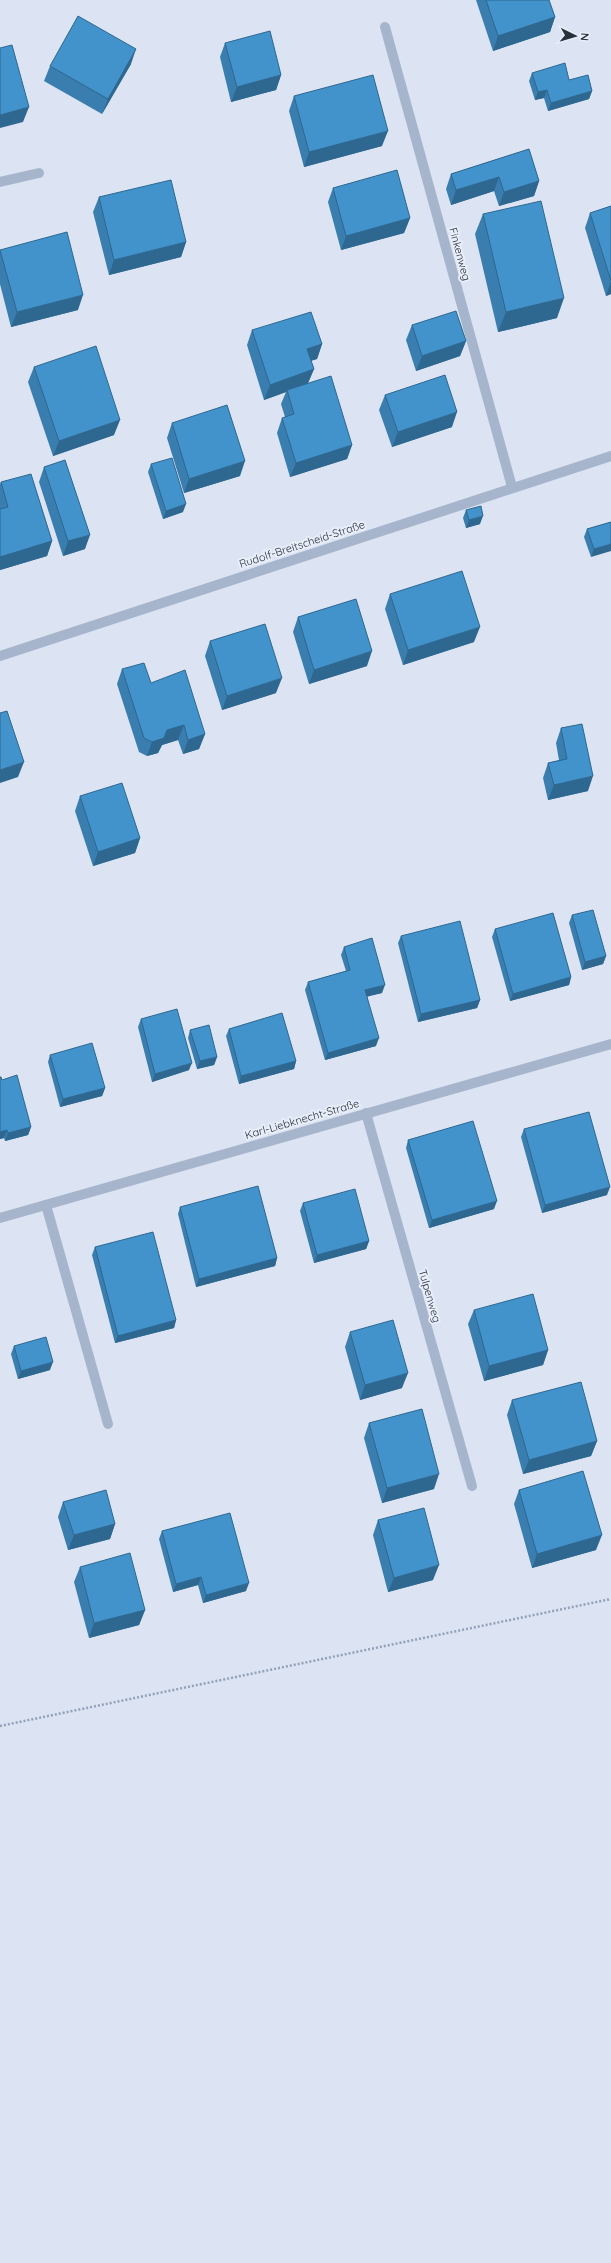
<svg xmlns="http://www.w3.org/2000/svg" width="611" height="2263" font-family="Quicksand,sans-serif">
<rect width="100%" height="100%" fill="#dce3f3"/>
<g fill="none" stroke-linecap="round" stroke-linejoin="round">
<path stroke="#91a1b8" stroke-width="2.5" stroke-dasharray="2 2" stroke-linecap="butt" d="M0 1726 611 1599"/>
<g stroke="#a7b5cc" stroke-width="10">
<path d="M385 27 512 487"/>
<path d="M0 182 39 173"/>
<path d="M0 656 611 456"/>
<path d="M366 1113 472 1486"/>
<path d="M46 1205 108 1424"/>
<path d="M0 1218 611 1044"/>
</g>
</g>
<g fill="#397eaf">
<path d="M476 0H549L555 17 550 32 493 51Z"/>
<path d="M225 43 281 75 276 90 231 102 220 57Z"/>
<path d="M131 64 102 114 44 81 50 66Z"/>
<path d="M532 73 569 80 592 91 589 99 548 111 544 98 535 100 529 81Z"/>
<path d="M294 96 382 146 304 167 289 111Z"/>
<path d="M529 149 539 181 534 196 499 206 494 191 451 205 446 189 451 174Z"/>
<path d="M333 188 410 218 404 233 341 250 328 202Z"/>
<path d="M99 197 186 242 181 257 109 275 93 212Z"/>
<path d="M611 206V294L606 296 585 228 590 213Z"/>
<path d="M483 214 557 318 498 332 475 234Z"/>
<path d="M0 250 78 310 11 327 0 284Z"/>
<path d="M412 325 466 341 460 356 416 371 406 340Z"/>
<path d="M252 330 322 344 317 359 311 361 314 369 308 383 352 445 347 459 290 477 277 433 282 418 285 417 281 404 286 392 264 400 247 345Z"/>
<path d="M34 367 114 435 53 456 28 382Z"/>
<path d="M385 395 452 427 392 447 379 410Z"/>
<path d="M172 423 240 476 184 493 167 438Z"/>
<path d="M151 464 183 512 163 519 148 472Z"/>
<path d="M44 467 85 549 63 556 39 482Z"/>
<path d="M1 482 52 541 47 556 0 570V484Z"/>
<path d="M466 510 480 524 466 528 463 518Z"/>
<path d="M611 522 591 557 584 537 587 529Z"/>
<path d="M390 594 474 642 403 665 385 609Z"/>
<path d="M298 617 367 666 309 684 293 632Z"/>
<path d="M210 641 276 693 222 710 205 656Z"/>
<path d="M122 669 151 683 205 734 199 749 183 754 178 740 162 745 158 753 147 756 139 752 117 684Z"/>
<path d="M561 728 588 791 548 800 543 778 548 763 559 760 556 743Z"/>
<path d="M80 796 140 838 135 853 93 866 75 811Z"/>
<path d="M572 915 606 956 603 964 582 970 569 923Z"/>
<path d="M495 929 571 977 569 985 510 1001 492 937Z"/>
<path d="M401 936 480 1000 477 1008 418 1022 398 943Z"/>
<path d="M344 947 382 993 367 996 376 1046 325 1060 305 990 308 982 346 971 341 955Z"/>
<path d="M141 1019 189 1070 152 1082 138 1027Z"/>
<path d="M229 1029 296 1061 294 1069 239 1084 226 1036Z"/>
<path d="M190 1030 217 1057 214 1065 197 1069 188 1038Z"/>
<path d="M50 1055 105 1088 102 1096 60 1107 48 1062Z"/>
<path d="M0 1077 31 1127 28 1135 5 1141 4 1138 0 1139Z"/>
<path d="M524 1129 607 1195 542 1213 521 1137Z"/>
<path d="M408 1140 494 1209 429 1228 406 1148Z"/>
<path d="M303 1203 369 1241 366 1249 314 1263 300 1211Z"/>
<path d="M180 1207 277 1258 275 1266 196 1287 178 1214Z"/>
<path d="M95 1247 176 1320 174 1328 115 1343 92 1255Z"/>
<path d="M474 1310 548 1350 543 1365 484 1381 468 1324Z"/>
<path d="M350 1332 402 1388 360 1400 345 1347Z"/>
<path d="M14 1346 50 1370 18 1379 11 1354Z"/>
<path d="M512 1400 597 1441 591 1456 523 1474 507 1415Z"/>
<path d="M369 1423 434 1489 382 1503 364 1438Z"/>
<path d="M519 1490 596 1550 532 1568 514 1504Z"/>
<path d="M63 1502 115 1524 110 1539 68 1550 58 1517Z"/>
<path d="M378 1520 433 1580 388 1592 373 1535Z"/>
<path d="M162 1531 246 1591 203 1603 198 1585 173 1592 159 1539Z"/>
<path d="M80 1567 145 1610 139 1625 89 1638 74 1582Z"/>
</g>
<g fill="#2e678f">
<path d="M555 17 550 32 493 51 498 36Z"/>
<path d="M136 49 131 64 102 114 108 99Z"/>
<path d="M281 75 276 90 231 102 237 87Z"/>
<path d="M547 90 544 98 535 100 538 92Z"/>
<path d="M592 91 589 99 548 111 551 103Z"/>
<path d="M29 107 23 122 0 128V115Z"/>
<path d="M388 131 382 146 304 167 309 152Z"/>
<path d="M499 177 494 191 451 205 456 190Z"/>
<path d="M539 181 534 196 499 206 504 192Z"/>
<path d="M410 218 404 233 341 250 346 236Z"/>
<path d="M186 242 181 257 109 275 114 260Z"/>
<path d="M611 281V294L606 296Z"/>
<path d="M83 295 78 310 11 327 17 312Z"/>
<path d="M564 298 557 318 498 332 506 312Z"/>
<path d="M466 341 460 356 416 371 422 356Z"/>
<path d="M322 344 317 359 302 363 307 349Z"/>
<path d="M314 369 308 383 287 390 286 392 264 400 270 385Z"/>
<path d="M457 412 452 427 392 447 398 432Z"/>
<path d="M120 420 114 435 53 456 59 441Z"/>
<path d="M352 445 347 459 290 477 296 463Z"/>
<path d="M245 461 240 476 184 493 189 479Z"/>
<path d="M186 504 183 512 163 519 166 511Z"/>
<path d="M483 516 480 524 466 528 469 520Z"/>
<path d="M90 535 85 549 63 556 68 541Z"/>
<path d="M52 541 47 556 0 570V557Z"/>
<path d="M611 544V551L591 557 594 549Z"/>
<path d="M480 627 474 642 403 665 408 650Z"/>
<path d="M372 651 367 666 309 684 314 670Z"/>
<path d="M282 678 276 693 222 710 227 696Z"/>
<path d="M184 725 178 740 162 745 158 753 147 756 152 742 167 730Z"/>
<path d="M205 734 199 749 183 754 188 740Z"/>
<path d="M24 762 18 777 0 783V770Z"/>
<path d="M593 776 588 791 548 800 554 785Z"/>
<path d="M140 838 135 853 93 866 98 852Z"/>
<path d="M606 956 603 964 582 970 585 962Z"/>
<path d="M571 977 569 985 510 1001 513 994Z"/>
<path d="M385 985 382 993 362 998 365 990Z"/>
<path d="M480 1000 477 1008 418 1022 421 1014Z"/>
<path d="M379 1038 376 1046 325 1060 328 1053Z"/>
<path d="M217 1057 214 1065 197 1069 200 1061Z"/>
<path d="M296 1061 294 1069 239 1084 241 1076Z"/>
<path d="M192 1063 189 1070 152 1082 155 1074Z"/>
<path d="M105 1088 102 1096 60 1107 63 1099Z"/>
<path d="M31 1127 28 1135 5 1141 8 1133Z"/>
<path d="M7 1130 4 1138 0 1139V1132Z"/>
<path d="M610 1187 607 1195 542 1213 545 1205Z"/>
<path d="M497 1201 494 1209 429 1228 432 1220Z"/>
<path d="M369 1241 366 1249 314 1263 317 1255Z"/>
<path d="M277 1258 275 1266 196 1287 199 1279Z"/>
<path d="M176 1320 174 1328 115 1343 118 1336Z"/>
<path d="M548 1350 543 1365 484 1381 489 1366Z"/>
<path d="M53 1362 50 1370 18 1379 21 1371Z"/>
<path d="M408 1373 402 1388 360 1400 365 1385Z"/>
<path d="M597 1441 591 1456 523 1474 529 1460Z"/>
<path d="M439 1474 434 1489 382 1503 387 1488Z"/>
<path d="M115 1524 110 1539 68 1550 74 1535Z"/>
<path d="M602 1535 596 1550 532 1568 537 1554Z"/>
<path d="M439 1565 433 1580 388 1592 394 1578Z"/>
<path d="M201 1577 198 1585 173 1592 176 1584Z"/>
<path d="M249 1583 246 1591 203 1603 206 1595Z"/>
<path d="M145 1610 139 1625 89 1638 94 1623Z"/>
</g>
<g fill="#4293cc" stroke="#2e678f">
<path d="M486 0H549L555 17 498 36Z"/>
<path d="M78 16 136 49 108 99 50 66Z"/>
<path d="M270 31 281 75 237 87 225 43Z"/>
<path d="M12 45 29 107 0 115V48Z"/>
<path d="M565 63 569 80 588 75 592 91 551 103 547 90 538 92 532 73Z"/>
<path d="M373 75 388 131 309 152 294 96Z"/>
<path d="M529 149 539 181 504 192 499 177 456 190 451 174Z"/>
<path d="M397 170 410 218 346 236 333 188Z"/>
<path d="M171 180 186 242 114 260 99 197Z"/>
<path d="M541 201 564 298 506 312 483 214Z"/>
<path d="M611 206V281L590 213Z"/>
<path d="M67 232 83 295 17 312 0 250Z"/>
<path d="M456 311 466 341 422 356 412 325Z"/>
<path d="M311 312 322 344 307 349 314 369 270 385 252 330Z"/>
<path d="M96 346 120 420 59 441 34 367Z"/>
<path d="M445 375 457 412 398 432 385 395Z"/>
<path d="M331 376 352 445 296 463 282 418 294 414 287 390Z"/>
<path d="M227 405 245 461 189 479 172 423Z"/>
<path d="M172 458 186 504 166 511 151 464Z"/>
<path d="M65 460 90 535 68 541 44 467Z"/>
<path d="M31 474 52 541 0 557V509L8 507 1 482Z"/>
<path d="M481 506 483 516 469 520 466 510Z"/>
<path d="M611 522V544L594 549 587 529Z"/>
<path d="M462 571 480 627 408 650 390 594Z"/>
<path d="M356 599 372 651 314 670 298 617Z"/>
<path d="M265 624 282 678 227 696 210 641Z"/>
<path d="M144 663 151 683 185 670 205 734 188 740 184 725 167 730 164 738 152 742 144 738 122 669Z"/>
<path d="M7 711 24 762 0 770V713Z"/>
<path d="M582 724 593 776 554 785 548 763 567 759 561 728Z"/>
<path d="M122 783 140 838 98 852 80 796Z"/>
<path d="M593 910 606 956 585 962 572 915Z"/>
<path d="M553 913 571 977 513 994 495 929Z"/>
<path d="M460 921 480 1000 421 1014 401 936Z"/>
<path d="M372 938 385 985 365 990 379 1038 328 1053 308 982 350 970 344 947Z"/>
<path d="M177 1009 192 1063 155 1074 141 1019Z"/>
<path d="M282 1013 296 1061 241 1076 229 1029Z"/>
<path d="M209 1025 217 1057 200 1061 190 1030Z"/>
<path d="M92 1043 105 1088 63 1099 50 1055Z"/>
<path d="M17 1075 31 1127 8 1133 7 1130 0 1132V1077H1L2 1080Z"/>
<path d="M589 1112 610 1187 545 1205 524 1129Z"/>
<path d="M473 1121 497 1201 432 1220 408 1140Z"/>
<path d="M258 1186 277 1258 199 1279 180 1207Z"/>
<path d="M355 1189 369 1241 317 1255 303 1203Z"/>
<path d="M153 1232 176 1320 118 1336 95 1247Z"/>
<path d="M533 1294 548 1350 489 1366 474 1310Z"/>
<path d="M393 1320 408 1373 365 1385 350 1332Z"/>
<path d="M46 1337 53 1362 21 1371 14 1346Z"/>
<path d="M581 1382 597 1441 529 1460 512 1400Z"/>
<path d="M422 1409 439 1474 387 1488 369 1423Z"/>
<path d="M583 1471 602 1535 537 1554 519 1490Z"/>
<path d="M106 1490 115 1524 74 1535 63 1502Z"/>
<path d="M424 1508 439 1565 394 1578 378 1520Z"/>
<path d="M230 1513 249 1583 206 1595 201 1577 176 1584 162 1531Z"/>
<path d="M130 1553 145 1610 94 1623 80 1567Z"/>
</g>
<g text-anchor="middle" stroke-width="4" stroke-linejoin="round" paint-order="stroke">
<g font-size="11" fill="#283139" stroke="#e9eefb">
<text transform="translate(460 254) rotate(75)" y="4">Finkenweg</text>
<text transform="translate(302 544) rotate(-18)" y="4">Rudolf-Breitscheid-Straße</text>
<text transform="translate(302 1119) rotate(-16)" y="4">Karl-Liebknecht-Straße</text>
<text transform="translate(430 1296) rotate(74)" y="4">Tulpenweg</text>
</g>
</g>
<g transform="translate(575 36) rotate(95)" stroke="#e9eefb" stroke-width="3" paint-order="stroke">
<path d="M0-3L7 15L0 10L-7 15Z" fill="#283139"/>
<text y="-6" font-size="11" font-weight="bold" text-anchor="middle" fill="#283139">N</text>
</g>
</svg>
